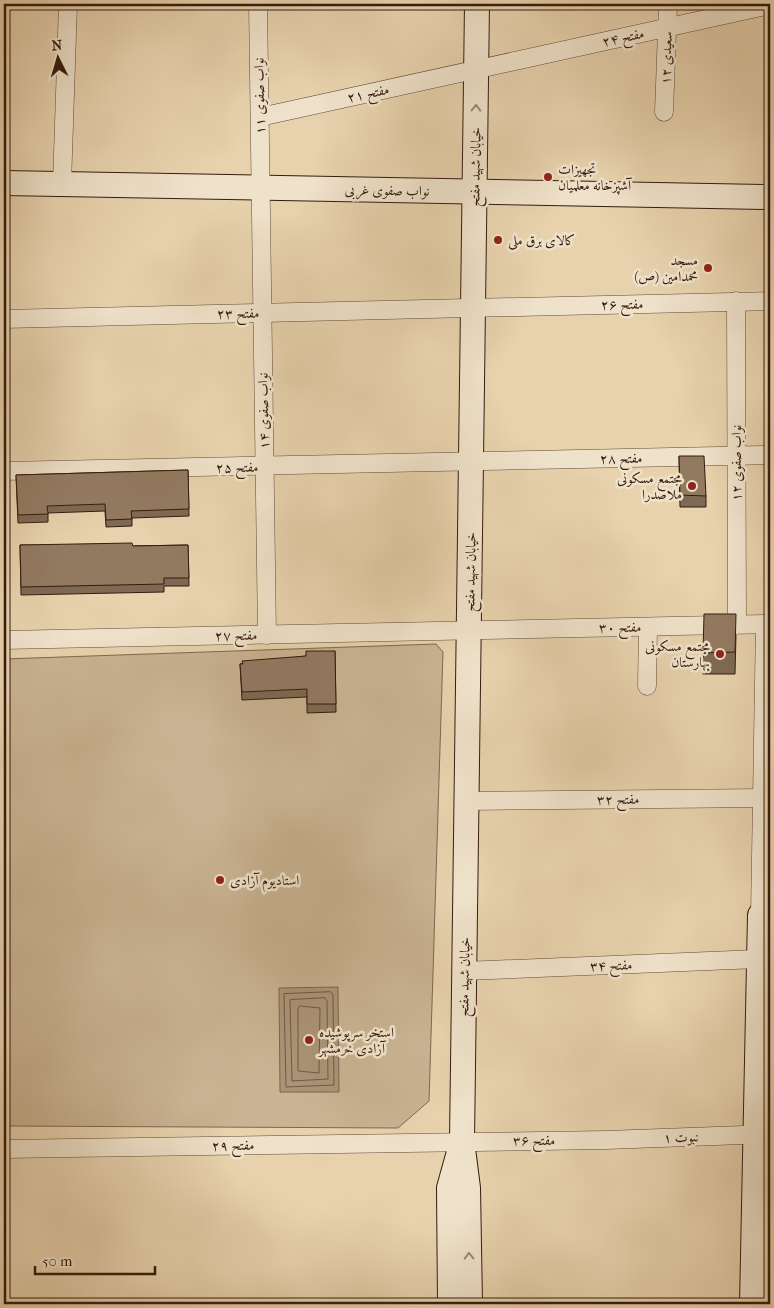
<svg xmlns="http://www.w3.org/2000/svg" width="774" height="1308" font-family="'IM FELL French Canon',Amiri,serif">
<rect width="100%" height="100%" fill="#e7d2ad"/>
<filter id="stains"><feTurbulence type="fractalNoise" baseFrequency=".004" numOctaves="4"/><feColorMatrix values="0 0 0 0 .2 0 0 0 0 .09 0 0 0 0 .02 0 0 0 .5 -.17"/></filter>
<radialGradient id="worn" r=".72"><stop offset=".6" stop-color="#630" stop-opacity="0"/><stop offset="1" stop-color="#630" stop-opacity=".3"/></radialGradient>
<path fill="#c9b392" stroke="#7f6750" d="M436 644 443 652 429 1101 398 1128 4 1126V659Z"/>
<path fill="#aa9477" stroke="#7b644d" d="M338 987 339 1092H280L279 988Z"/>
<g fill="none" stroke-linecap="round" stroke-linejoin="round">
<g stroke="#705843" stroke-width="1">
<path d="M331 992 333 995 334 1085 286 1087 284 994Z"/>
<path d="M325 998 327 1001 328 1079 292 1081 290 1000Z"/>
<path d="M300 1006 320 1008 319 1073 298 1071V1009Z"/>
</g>
<defs>
<g id="street">
<path d="M258 4 267 635"/>
<path d="M664 112 668 4"/>
<path d="M260 117 770 5"/>
<path d="M62 184 68 4"/>
<path d="M736 301 737 624"/>
<path d="M4 319 770 301"/>
<path d="M4 471 770 455"/>
<path d="M4 640 770 624"/>
<path d="M647 686 648 627"/>
<path d="M466 801 770 798"/>
<path d="M760 915 765 624"/>
<path d="M464 971 758 959"/>
<path d="M4 1149 606 1140 770 1134"/>
</g>
<g id="secondary">
<path d="M4 183 770 197"/>
<path d="M450 1304 449 1188 459 1152"/>
<path d="M470 1304 468 1188 462 1141 477 4"/>
<path d="M752 1304 760 915 770 914"/>
</g>
</defs>
<use href="#street" stroke="#624936" stroke-width="19"/>
<use href="#secondary" stroke="#351b0f" stroke-width="26"/>
<use href="#street" stroke="#efe2ca" stroke-width="18"/>
<use href="#secondary" stroke="#efe2ca" stroke-width="24"/>
</g>
<g fill="#7e6953" stroke="#351b0f">
<path d="M679 456 706 496V507H680Z"/>
<path d="M188 470 189 516 132 518V526L106 527 105 511 48 513V522L18 523 16 475Z"/>
<path d="M20 545 133 546 188 545 189 586H164V592L21 595Z"/>
<path d="M736 635 735 674H703V653Z"/>
<path d="M335 651 336 712 307 713V697L242 700 240 664 306 656Z"/>
</g>
<g fill="#927a61" stroke="#351b0f">
<path d="M679 456H704L706 496 680 495Z"/>
<path d="M188 470 189 509 131 511 132 519 106 520 105 504 47 506 48 514 18 515 16 475Z"/>
<path d="M132 543 133 546 188 545 189 578H164V584L21 587 20 545Z"/>
<path d="M704 614H736L735 652 703 653Z"/>
<path d="M306 651H335L336 704H307V689L242 692 240 664H243L242 661 306 656Z"/>
<path d="M767 1237H770V1281H769Z"/>
</g>
<defs><path id="oneway-chevron" d="M-2-3.5L2.5 0L-2 3.5" fill="none" stroke-width="1.6" stroke-linecap="round" stroke-linejoin="round" transform="scale(1.25)"/></defs>
<g stroke="#9b8876">
<use href="#oneway-chevron" transform="translate(476 108) rotate(-89)"/>
<use href="#oneway-chevron" transform="translate(469 1256) rotate(-91)"/>
</g>
<g fill="#8f2418" stroke="#efe2ca" stroke-width="2">
<circle cx="548" cy="177" r="5"/>
<circle cx="498" cy="240" r="5"/>
<circle cx="708" cy="268" r="5"/>
<circle cx="692" cy="486" r="5"/>
<circle cx="720" cy="654" r="5"/>
<circle cx="220" cy="880" r="5"/>
<circle cx="309" cy="1040" r="5"/>
</g>
<g text-anchor="middle" stroke-width="5" stroke-linejoin="round" paint-order="stroke">
<g font-size="14" fill="#351b0f" stroke="#efe2ca">
<text transform="translate(623 37) rotate(-12)" y="5">مفتح ۲۴</text>
<text transform="translate(666 58) rotate(-88)" y="5">سعیدی ۱۲</text>
<text transform="translate(368 93) rotate(-12)" y="5">مفتح ۲۱</text>
<text transform="translate(259 96) rotate(-91)" y="5">نواب صفوی ۱۱</text>
<text transform="translate(475 167) rotate(-89)" y="5">خیابان شهید مفتح</text>
<text transform="translate(387 190) rotate(1)" y="5">نواب صفوی غربی</text>
<text transform="translate(622 304) rotate(-1)" y="5">مفتح ۲۶</text>
<text transform="translate(238 313) rotate(-1)" y="5">مفتح ۲۳</text>
<text transform="translate(263 411) rotate(-91)" y="5">نواب صفوی ۱۴</text>
<text transform="translate(621 458) rotate(-1)" y="5">مفتح ۲۸</text>
<text transform="translate(736 463) rotate(-90)" y="5">نواب صفوی ۱۲</text>
<text transform="translate(237 467) rotate(-1)" y="5">مفتح ۲۵</text>
<text transform="translate(470 572) rotate(-89)" y="5">خیابان شهید مفتح</text>
<text transform="translate(620 627) rotate(-1)" y="5">مفتح ۳۰</text>
<text transform="translate(236 635) rotate(-1)" y="5">مفتح ۲۷</text>
<text transform="translate(618 799) rotate(-1)" y="5">مفتح ۳۲</text>
<text transform="translate(611 965) rotate(-2)" y="5">مفتح ۳۴</text>
<text transform="translate(464 977) rotate(-89)" y="5">خیابان شهید مفتح</text>
<text transform="translate(681 1137) rotate(-2)" y="5">نبوت ۱</text>
<text x="534" y="1145">مفتح ۳۶</text>
<text transform="translate(233 1145) rotate(-1)" y="5">مفتح ۲۹</text>
</g>
<g font-size="14" fill="#351b0f" stroke="#efe2ca" text-anchor="start">
<text x="558" y="174">تجهيزات<tspan x="558" dy="16">آشپزخانه معلمیان</tspan></text>
<text x="508" y="245">کالای برق ملی</text>
<text x="698" y="265" text-anchor="end">مسجد<tspan x="698" dy="16">محمدامین (ص)</tspan></text>
<text x="682" y="483" text-anchor="end">مجتمع مسکونی<tspan x="682" dy="16">ملاصدرا</tspan></text>
<text x="710" y="651" text-anchor="end">مجتمع مسکونی<tspan x="710" dy="16">بهارستان</tspan></text>
<text x="230" y="885">استادیوم آزادی</text>
<text x="319" y="1037">استخر سرپوشیده<tspan x="319" dy="16">آزادی خرمشهر</tspan></text>
</g>
</g>
<rect width="774" height="1308" fill="none" stroke="#e7d2ad" stroke-width="20"/>
<rect x="5" y="5" width="764" height="1298" fill="none" stroke="#351b0f" stroke-width="2.5"/>
<rect x="10" y="10" width="754" height="1288" fill="none" stroke="#351b0f"/>
<g transform="translate(58 58) rotate(355)" stroke="#efe2ca" stroke-width="4" paint-order="stroke">
<path d="M0-4L9 19L0 12L-9 19Z" fill="#351b0f"/>
<text y="-8" font-size="14" font-weight="bold" text-anchor="middle" fill="#351b0f">N</text>
</g>
<path d="M35 1266v8h120v-8" fill="none" stroke="#351b0f" stroke-width="2.5"/>
<text x="42" y="1266" font-size="15" fill="#351b0f" stroke="#efe2ca" stroke-width="4" paint-order="stroke">50 m</text>
<rect width="100%" height="100%" filter="url(#stains)"/>
<rect width="100%" height="100%" fill="url(#worn)"/>
</svg>
